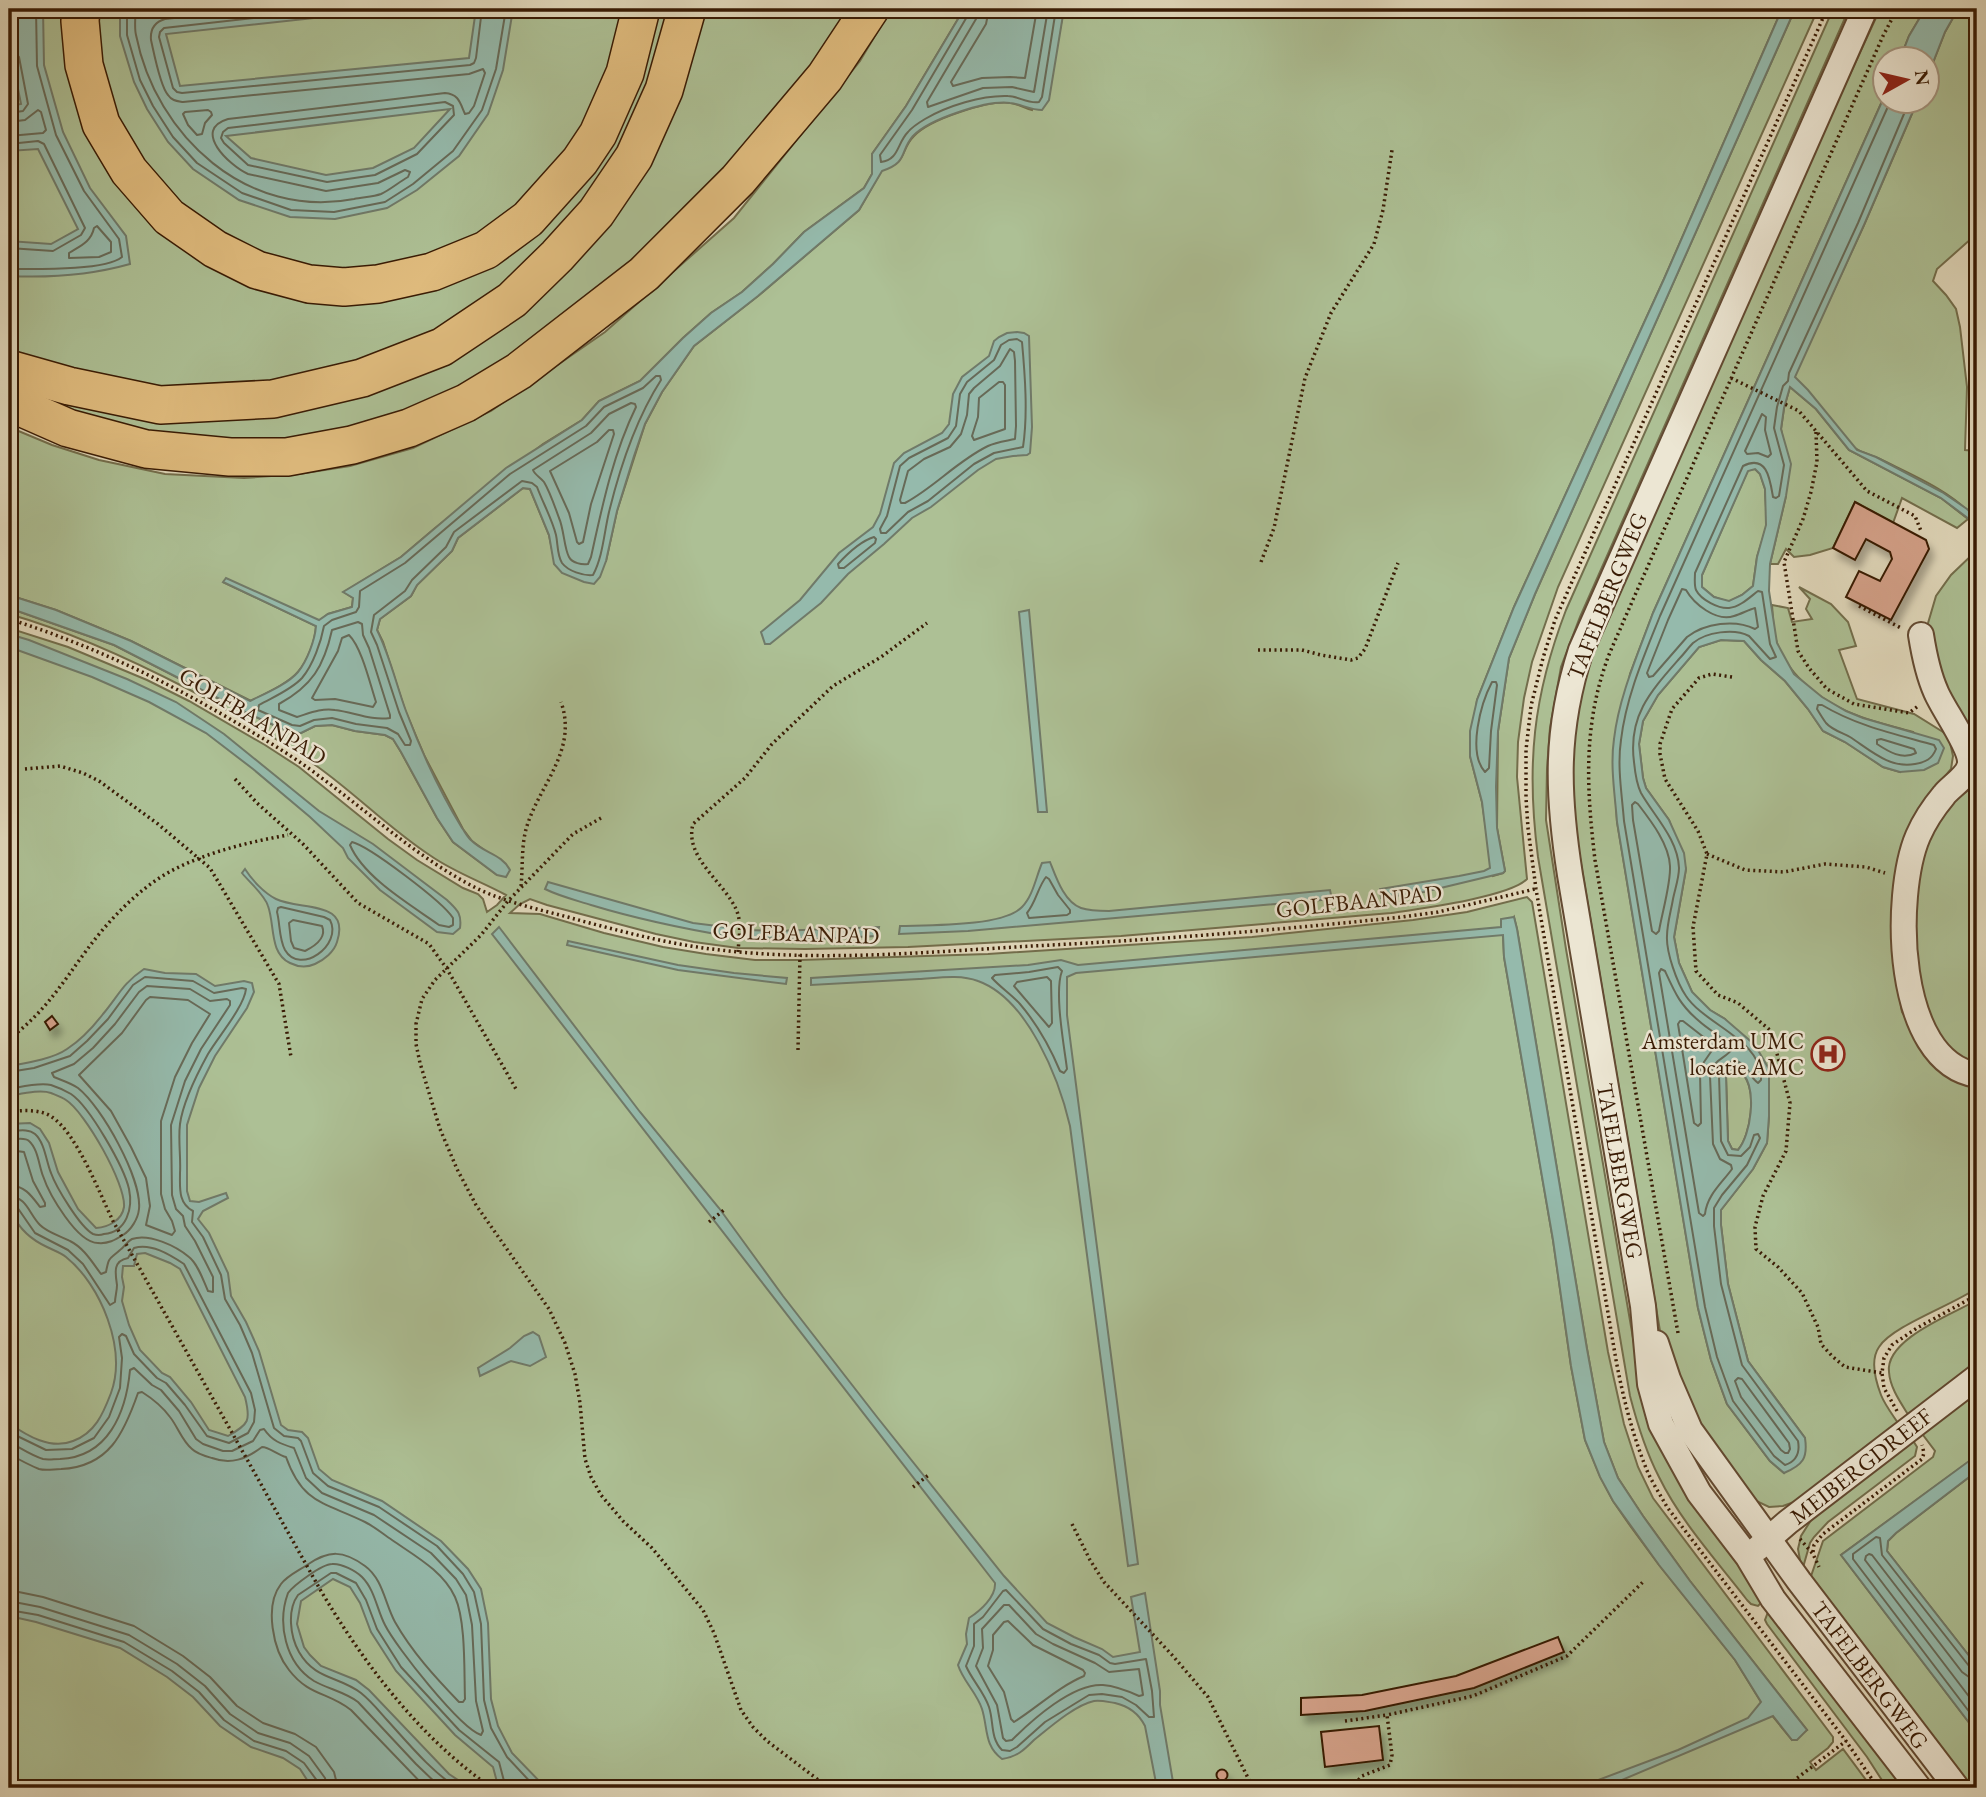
<svg xmlns="http://www.w3.org/2000/svg" width="1986" height="1797" font-family="'EB Garamond',serif">
<defs>
<filter id="shadow"><feDropShadow dx="4.5" dy="8" stdDeviation="3.5" flood-color="#0004"/></filter>
</defs>
<rect width="100%" height="100%" fill="#e1d9bc"/>
<filter id="stains"><feTurbulence type="fractalNoise" baseFrequency=".00286" numOctaves="4"/><feColorMatrix values="0 0 0 0 .2 0 0 0 0 .09 0 0 0 0 .02 0 0 0 .5 -.17"/></filter>
<radialGradient id="worn" r=".72"><stop offset=".6" stop-color="#630" stop-opacity="0"/><stop offset="1" stop-color="#630" stop-opacity=".3"/></radialGradient>
<g fill="#adc095" stroke="#736e4c" stroke-width="2" fill-rule="evenodd">
<path d="M9 9H863L797 101 538 352 338 440 157 445 19 403 9 356Z"/>
<path d="M891 9H964L906 106 872 154V174L864 188 804 232 773 264 742 292 711 313 683 338 640 381 599 401 582 420 543 444 434 529 401 557 344 592 353 598 352 607 328 614 319 621 223 582 316 626C315 641 308 660 298 672 288 684 264 694 251 701L131 641 56 610 9 595V427L52 445 99 460 165 474 244 478 299 474 350 466 413 448 491 411 605 332 734 218 860 61Z"/>
<path d="M1064 9H1782L1664 279 1514 607 1477 700 1470 756 1482 802 1493 876 1503 873 1505 871 1497 828 1498 731 1509 658 1535 594 1795 9H1818L1558 587 1532 662 1524 698 1518 742 1517 777 1527 879C1510 897 1418 909 1391 913L1121 936 908 947 805 949 738 948 694 942 656 934 547 905 530 899 520 904 510 913 540 914 604 933 663 947 706 954 755 960H800L988 954 1252 937 1413 920 1467 912 1527 897 1532 902 1608 1352 1624 1424 1638 1467 1653 1498 1833 1737V1742L1828 1748 1810 1762 1816 1770 1843 1749 1872 1788H9V628L68 647 147 680 189 701 265 745 299 767 388 839 417 860 463 888 478 894 483 899 487 912 497 905 506 895C482 882 454 872 431 856 391 830 357 795 318 767 277 738 234 713 190 690 132 660 72 632 9 614V608L114 645 243 711 289 732 301 733 315 726 332 725 355 731 385 735 393 739 401 752 437 818 453 842 497 875 484 850 472 841 463 829 424 755 405 710 383 642 377 630 380 619 411 596 417 585 452 551 458 538 523 488 530 489 549 535 555 564 606 561 617 511 645 424 662 392 694 346 758 296 859 210 882 170C909 162 899 151 914 136 930 119 988 100 1011 103 1018 104 1025 108 1032 110L1059 34ZM1514 917 1517 929 1587 1349 1604 1442 1618 1478 1643 1516 1690 1581 1807 1730 1792 1740 1761 1702 1735 1660 1659 1565 1631 1527 1613 1501 1600 1476 1585 1440 1571 1366 1553 1240 1504 957 1503 934Z"/>
<path d="M1833 9H1849L1580 617 1561 667 1550 728 1547 769 1546 820 1566 949 1638 1367 1685 1493 1764 1600 1758 1606 1751 1604 1747 1600C1717 1561 1681 1522 1659 1477 1646 1452 1637 1423 1630 1396L1538 857C1526 765 1533 696 1566 610Z"/>
<path d="M1880 9H1925L1909 36 1900 59 1884 60V97L1653 613 1630 674 1614 771 1617 822 1698 1308 1711 1360 1727 1404 1770 1461 1784 1473 1805 1438 1748 1361 1728 1284 1721 1225V1210L1753 1169 1767 1143 1769 1116V1069L1725 1019 1710 1010 1692 992 1679 963 1674 937 1686 869 1669 820 1646 788 1643 778 1639 744 1643 721 1658 695 1699 647 1721 640 1744 641 1761 660 1785 681 1808 709 1823 731 1845 742 1883 767 1900 772 1913 732C1896 727 1877 723 1861 717 1826 705 1789 678 1777 643 1773 632 1773 617 1772 605L1788 608 1792 622 1812 619 1806 609 1810 599 1799 587 1831 604 1848 622 1856 646 1839 650 1857 699 1914 714 1943 732 1949 738 1953 756 1951 769 1920 807 1896 944 1901 1007 1902 1012 1937 1064 1977 1084V1288C1953 1305 1892 1326 1879 1347 1870 1360 1876 1382 1881 1395 1885 1405 1892 1414 1898 1423L1794 1502 1783 1506 1769 1507 1750 1498 1719 1465 1669 1364 1660 1331 1575 828 1571 763 1578 695 1591 652 1792 200Z"/>
<path d="M1958 9H1977V225L1972 238 1937 269 1933 281 1946 295 1956 309 1960 327 1967 387 1965 450 1977 451V515L1973 516C1949 490 1912 475 1880 459 1872 455 1862 453 1855 448 1832 428 1817 399 1794 377L1864 225 1917 102H1926L1927 78 1945 32Z"/>
<path d="M1790 387 1816 409 1849 450 1941 498 1968 519 1957 528 1902 498 1893 523 1855 502 1833 548 1810 555 1794 557 1786 549 1778 564H1770L1786 496 1784 444 1781 429 1784 408Z"/>
<path d="M1755 469 1760 474 1765 489 1767 525 1757 557 1753 586 1742 595 1729 602 1714 597 1702 587V575L1748 470Z"/>
<path d="M1977 550V760L1942 690 1926 630 1936 596 1951 575Z"/>
<path d="M1977 771V1067L1943 1046 1919 994 1913 896 1933 822Z"/>
<path d="M1734 1068C1737 1069 1742 1072 1743 1074 1757 1091 1751 1135 1738 1150L1732 1149 1728 1141 1726 1076Z"/>
<path d="M1977 1300V1364L1909 1416C1901 1403 1890 1388 1889 1372 1885 1339 1953 1314 1977 1300Z"/>
<path d="M1977 1389V1666L1887 1551 1888 1541 1896 1533 1977 1471 1970 1461 1841 1555 1977 1733V1788H1965L1809 1582 1823 1541 1933 1457 1935 1451 1920 1431Z"/>
<path d="M1912 1439 1917 1447 1915 1456 1828 1522 1814 1537 1810 1543 1802 1571 1798 1549 1801 1536 1813 1517Z"/>
<path d="M1768 1612 1896 1774 1898 1788H1887L1867 1757 1767 1624 1765 1620Z"/>
</g>
<g fill="#95baac" stroke="#707a69" stroke-width="2" fill-rule="evenodd">
<path d="M9 9H43L44 65 63 132 90 188 126 236 130 264C91 275 50 278 9 276V241L51 244 78 229 38 149 9 151V106L21 104 9 44Z"/>
<path d="M120 9H397L166 34 180 86 469 58 476 9H513L503 70 488 114 459 156 417 190 387 208 335 219 290 217 239 200 193 169 168 142 147 109 134 82 120 36ZM450 109 414 148 373 168 326 175 251 158 226 136Z"/>
<path d="M964 9H1064L1049 100 1042 110C1030 110 1021 104 1010 103 987 100 929 119 913 136 899 152 909 162 882 171L859 210 758 296 694 346 662 392 645 424 634 456 617 511 606 561 600 577 594 584 584 582 562 573 554 564 549 535 530 489 523 488 458 538 452 551 417 585 411 596 380 619 377 630C390 656 396 684 406 711 421 751 440 792 462 828 465 832 468 838 472 841 484 853 502 854 510 870L506 877 497 875 453 842 437 818 401 752 393 739 385 735 355 731 332 725 315 726 301 733 289 732 245 712 114 645 9 608V595L56 610 131 641 250 701C264 694 288 684 298 672 307 661 315 640 316 626L223 582 226 578 319 620 328 614 352 607 353 598 343 592 401 557 506 468 582 420 599 401 640 381 683 338 711 313 742 292 773 264 804 232 864 188 872 174V154L906 106Z"/>
<path d="M1782 9H1795L1535 594 1509 658 1498 731 1496 787 1497 828 1505 871 1503 873 1424 892 1381 898 1380 889 1459 876 1484 871 1490 868 1482 802 1470 756V731L1477 700 1514 607 1664 279Z"/>
<path d="M1925 9H1958L1945 32 1927 78 1926 60 1900 59 1909 36Z"/>
<path d="M1884 97V102H1917L1864 225 1795 377 1808 390 1857 450 1876 457 1942 492 1967 509 1977 519V525L1941 498 1849 450 1816 409 1790 387 1784 408 1781 429 1791 464 1786 496 1770 564 1769 591 1777 643 1794 674 1822 697 1846 711 1863 718 1939 740 1944 748 1938 763 1924 770 1900 772 1883 767 1845 742 1823 731 1808 709 1785 681 1761 660 1744 641 1721 640 1699 647 1658 695 1643 721 1639 744 1643 778 1646 788 1669 820 1684 853 1686 869 1674 937 1679 963 1692 992 1710 1010 1725 1019 1755 1045 1769 1069V1116L1767 1143 1753 1169 1721 1210V1225L1728 1284 1748 1361 1805 1438C1808 1458 1803 1465 1784 1473L1770 1461 1727 1404 1711 1360 1698 1308 1617 822C1615 795 1610 766 1614 739 1619 696 1638 654 1653 613ZM1755 469 1760 474 1765 489 1766 525 1757 557 1753 586 1742 595 1729 601 1714 597 1702 587V575L1748 471ZM1734 1068C1737 1069 1741 1071 1743 1074 1757 1090 1751 1135 1738 1150L1732 1149 1728 1141 1726 1076Z"/>
<path d="M1017 332 1024 333 1029 336 1032 427 1030 453 1027 455 1013 456 996 459 978 470 931 507 912 518 884 544 848 574 821 603 770 644H765L761 632 800 600 839 553 873 527 880 514 894 463 904 453 942 433 949 424 953 394 962 377 989 356 994 341 999 337 1007 333Z"/>
<path d="M1029 610 1047 812H1038L1019 612Z"/>
<path d="M9 634 29 640 127 679 176 702 224 734 319 811 373 844 447 900C457 910 462 913 460 928L453 934 437 932 380 890 348 858 343 848 310 817 253 769 206 733 149 702 92 677 9 647Z"/>
<path d="M1050 862C1056 877 1064 902 1081 908 1090 911 1100 911 1109 911L1330 890 1332 899 968 931 899 934 900 926C927 925 1003 927 1022 907 1033 896 1036 877 1042 863Z"/>
<path d="M245 869C252 880 264 893 276 899 300 911 351 899 337 942 334 952 324 960 315 964 306 968 298 967 290 963 269 953 275 925 268 906 265 895 249 882 242 873Z"/>
<path d="M548 882 693 923 734 928 733 937C685 929 637 919 591 905 575 900 559 896 545 889Z"/>
<path d="M1514 917 1517 929 1587 1349 1604 1442 1618 1478 1643 1516 1690 1581 1807 1730 1797 1740H1792L1773 1716 1603 1788H1577L1678 1750 1748 1718 1761 1702 1735 1660 1659 1565 1613 1501 1600 1477 1585 1440 1571 1366 1553 1240 1504 957 1503 935 1076 973 1067 977V1015L1138 1564 1128 1566 1070 1126C1059 1079 1028 999 978 981 960 974 937 978 919 979 883 981 847 983 811 985V978L1028 965 1061 960 1078 965 1501 927V919Z"/>
<path d="M499 927 640 1112 719 1208 783 1296 877 1417 1004 1576 1047 1623 1074 1637 1102 1649 1113 1657 1140 1652 1131 1597 1145 1593 1160 1691V1705L1173 1782 1178 1788H1157L1145 1726C1139 1714 1128 1706 1115 1703 1108 1702 1101 1700 1094 1701 1075 1705 1049 1728 1034 1740 1024 1750 1017 1757 1002 1759 984 1746 988 1728 982 1709 977 1693 963 1681 958 1665L967 1644 966 1634 969 1618C980 1611 996 1597 995 1583L492 934Z"/>
<path d="M879 927 877 936 814 939 745 938 746 930 777 931Z"/>
<path d="M568 941 678 965 734 973 787 978 786 984 678 970 567 945Z"/>
<path d="M144 969 165 973 196 974 215 986 244 981 252 983 254 992 247 1008 215 1056 199 1088 187 1125V1191L190 1201 199 1202 226 1193 228 1198 203 1211 198 1219 209 1233 228 1273 231 1296 246 1322 259 1351 281 1425 288 1430 302 1432 308 1438 319 1469 332 1480 382 1501 441 1541 468 1569 481 1589 488 1623 491 1699 498 1726 512 1753 546 1788H491L497 1782 493 1767 455 1735 396 1671 371 1632 360 1603 350 1587 333 1579 301 1601 297 1624 304 1647 310 1655 321 1666 356 1680 369 1690 449 1774 470 1788H322L311 1786 300 1769 283 1758 251 1747 220 1726 193 1697 167 1677 120 1648 36 1622 9 1616V1423C27 1436 51 1450 73 1441 95 1433 103 1414 111 1393 127 1349 101 1285 66 1257 61 1253 53 1250 47 1247 32 1240 20 1230 13 1215 4 1196 9 1147 9 1124L30 1123 40 1129 49 1143 58 1172 78 1209 96 1228C109 1227 122 1220 124 1207 126 1184 85 1112 66 1100 62 1097 56 1095 51 1093 40 1089 21 1094 9 1096V1066C26 1063 53 1059 67 1049 81 1040 93 1027 103 1014 119 995 122 984 144 969ZM145 1253 170 1263 180 1269 245 1397C251 1421 249 1424 228 1436L209 1430 191 1402 170 1377 162 1373 140 1350 129 1325 122 1301 124 1287 122 1277 123 1266H134L137 1254Z"/>
<path d="M533 1332 539 1336 546 1357 530 1366 511 1361 480 1376 478 1368 510 1348 524 1336Z"/>
<path d="M1969 1461 1977 1471 1896 1533 1888 1541 1887 1551 1977 1666V1733L1841 1555Z"/>
</g>
<g fill="none" stroke-linecap="round" stroke-linejoin="round">
<g stroke="#676a58" stroke-width="2">
<path d="M127 9V35L140 80 153 106 173 137 197 163 242 193 291 210 334 212 385 202 413 184 453 151 482 110 496 69 506 9"/>
<path d="M135 9C136 17 134 27 136 35 156 137 248 220 354 199 363 197 373 197 381 194 390 190 399 182 408 177L410 172 405 170 378 183 326 191 248 174C230 166 191 130 228 119L445 93C459 94 460 103 465 114L469 113 474 106 485 73 483 69 469 74 183 102C177 101 172 101 168 95 160 86 154 53 151 40 150 29 155 22 165 19L255 9"/>
<path d="M334 9 164 28 160 32 159 37 173 88 177 92 182 93 470 65 474 63 476 58 482 9"/>
<path d="M970 9 968 15 912 110 880 155 881 162C899 160 897 143 908 132 912 127 920 122 925 119 947 106 982 95 1008 96 1018 96 1028 104 1039 102L1042 97 1056 9"/>
<path d="M978 9 976 19 927 102 928 107 983 88 1012 87 1034 92 1048 9"/>
<path d="M989 9 986 24 951 82 953 86 982 78 1010 77 1025 78 1037 9"/>
<path d="M9 51 15 53 19 57 28 104 23 111 9 113"/>
<path d="M445 102 453 106 454 115 417 154 375 175 327 182 248 165 224 143 221 138 223 132 228 128Z"/>
<path d="M1890 102 1660 616C1644 656 1626 697 1621 740 1617 766 1622 795 1624 821L1705 1307 1717 1357 1733 1401 1774 1456 1785 1465C1797 1461 1800 1452 1798 1441L1742 1365 1721 1284 1714 1226V1208L1722 1195 1747 1165 1760 1138 1758 1134 1754 1135 1750 1147 1741 1156 1728 1155 1721 1141 1719 1075 1725 1065 1732 1061H1737C1751 1068 1749 1077 1758 1083L1761 1080C1763 1040 1705 1025 1686 996 1677 983 1666 952 1667 936 1667 924 1671 911 1673 899 1675 889 1679 878 1679 868 1678 839 1654 816 1641 793 1636 783 1635 772 1634 762 1628 716 1650 692 1679 659 1684 654 1688 648 1693 643 1706 632 1734 628 1749 636L1770 659 1776 657 1770 644 1762 592 1758 591C1750 597 1740 607 1729 608 1719 609 1701 600 1696 590 1694 585 1695 578 1695 573L1743 466C1767 454 1770 479 1773 497L1776 498 1779 496 1784 465 1774 428 1777 407 1783 386 1788 381 1789 373 1858 223 1909 102"/>
<path d="M208 110 211 112 212 115 205 123 202 134 197 135 188 125 183 114 185 112Z"/>
<path d="M9 122 25 120 38 110 41 112 46 130 43 133 9 136"/>
<path d="M9 144 38 141 44 144 85 228 81 235 53 251 9 248"/>
<path d="M97 226 111 242V252L99 257 69 258V253C80 246 91 242 94 228Z"/>
<path d="M9 269C34 269 105 271 122 257L119 239 84 191 56 135 37 66 36 9"/>
<path d="M1017 339 1022 342C1025 375 1028 414 1023 447L994 453 974 464 928 501 908 512 886 533H881L880 529 887 516 900 466 909 458 948 438 956 426 960 394 967 382 994 360 1001 345 1009 340Z"/>
<path d="M1010 349 1014 352 1015 361 1016 426 1015 439C1006 441 996 442 988 446 957 461 935 487 905 503H901L900 500 908 471 924 459 950 447 961 434 967 415 969 394 974 388 1000 366Z"/>
<path d="M656 376H660L661 380C636 419 620 467 609 512 604 533 603 556 593 575 583 576 568 571 562 563 557 555 558 544 556 535 552 519 543 503 537 487L532 483 522 481 454 532 446 547 412 580 405 591 374 615 371 632 377 645 399 712 411 741 410 745H405L398 734 387 728 356 724 332 718 314 720 300 726 292 725 258 710 259 705C273 697 291 690 302 678 313 665 321 642 324 626L332 620 356 612 359 607 360 591 405 563 510 474 586 426 604 407 643 388Z"/>
<path d="M999 382H1003L1005 385V429L974 440 972 436 978 417 979 398Z"/>
<path d="M631 403 635 404 636 407C613 454 602 507 591 557L588 564C582 565 572 563 569 557 564 548 564 529 559 518 555 507 550 492 544 482 540 477 535 475 533 470L591 433 609 414Z"/>
<path d="M1762 414 1766 417 1765 430 1771 454 1768 457 1758 453 1747 454 1745 451Z"/>
<path d="M609 430H613L614 434 591 504 583 542 579 544 577 542 569 513 550 471 597 442Z"/>
<path d="M874 537 876 539 875 543 844 568H839L838 564C848 553 861 541 874 537Z"/>
<path d="M1682 589 1686 590C1694 604 1716 622 1734 616 1741 614 1748 610 1755 608L1758 627 1755 629C1735 619 1705 623 1687 637L1653 676 1649 677 1647 673 1668 620Z"/>
<path d="M358 622 362 624 363 635 369 648 390 715V718C371 721 353 712 335 710 321 708 310 713 297 717L279 710V704C312 686 324 666 332 630Z"/>
<path d="M349 635C362 648 370 684 376 702L373 707 335 699 315 700 312 698 338 651 342 638Z"/>
<path d="M1492 682H1496L1497 685 1491 731 1489 768 1485 772C1467 752 1481 703 1492 682Z"/>
<path d="M1818 705H1822C1857 726 1895 734 1934 745L1936 749C1932 759 1926 762 1915 764 1890 769 1870 750 1850 737 1843 733 1832 730 1826 723 1823 719 1820 714 1817 709Z"/>
<path d="M1881 739 1914 749 1916 753C1902 760 1889 752 1877 744V740Z"/>
<path d="M1635 802 1638 804C1651 821 1669 844 1670 866 1671 883 1662 913 1659 931L1656 934 1652 931 1633 820 1632 805Z"/>
<path d="M352 842C369 846 443 902 453 918V925L449 927 439 925C411 905 364 878 350 845Z"/>
<path d="M1046 877 1049 879 1058 895 1070 910V913L1067 915 1029 918 1027 913C1036 902 1038 887 1046 877Z"/>
<path d="M281 907 324 917 330 920C343 945 300 976 285 950 279 939 280 923 277 912L278 908Z"/>
<path d="M293 920 322 926C327 938 315 946 305 951L294 948 291 941 289 923Z"/>
<path d="M1058 967 1062 971C1054 992 1064 1045 1067 1069L1064 1073 1060 1071C1050 1047 1037 1024 1020 1004 1012 995 1000 987 992 978L995 975 1029 972Z"/>
<path d="M1661 969 1665 971C1675 993 1680 1005 1699 1021 1710 1031 1723 1037 1733 1048 1725 1060 1714 1057 1710 1076L1713 1144 1720 1159 1731 1165 1732 1169C1722 1183 1707 1195 1705 1214L1703 1216 1699 1213 1659 973Z"/>
<path d="M1047 977 1051 981 1052 1023 1049 1027 1014 986 1017 982Z"/>
<path d="M150 997 188 1000 210 1014 192 1043 175 1077 161 1121V1194L165 1209 172 1221 175 1231 172 1235 146 1225 150 1206 146 1178 131 1147 111 1111 79 1075 122 1033 146 1000Z"/>
<path d="M1680 1021H1683L1715 1046 1704 1062 1700 1071 1701 1123 1698 1126 1694 1123 1678 1024Z"/>
<path d="M9 1072 34 1068 70 1056 87 1041 108 1019 133 985 145 977 193 981 214 993 242 988 246 989C244 1007 218 1037 208 1054 197 1074 183 1102 180 1124 178 1140 181 1157 180 1173 180 1188 178 1203 193 1211L192 1222 203 1237 221 1275 225 1299 240 1325 252 1353 274 1428 284 1436 298 1438 301 1441 313 1473 328 1486 379 1507 437 1546 463 1574 474 1592 481 1624 484 1700 491 1728 507 1757 536 1788"/>
<path d="M9 1089C21 1087 39 1082 51 1085 57 1087 66 1091 71 1094 90 1107 124 1167 129 1189 133 1208 127 1232 104 1234 101 1235 96 1235 93 1234 80 1227 56 1187 51 1173 46 1161 45 1143 35 1134 28 1128 17 1131 9 1131"/>
<path d="M9 1140C15 1139 25 1137 29 1141 38 1149 39 1166 43 1176 49 1194 77 1243 98 1243 108 1244 115 1240 123 1235 131 1230 138 1219 139 1209 142 1179 102 1107 78 1088 71 1083 61 1080 54 1077L52 1073 74 1064 93 1048 115 1024 139 992 147 986 190 989 210 1001 227 999 230 1001V1005L201 1049 185 1081 171 1125 172 1195 176 1209 183 1216 185 1226 195 1241 213 1277V1292L208 1291C203 1280 198 1264 189 1257 176 1246 149 1233 132 1239 126 1242 125 1247 120 1250 109 1260 109 1256 106 1272L101 1274C92 1262 84 1248 70 1241 61 1236 48 1233 40 1225 29 1214 27 1197 9 1196"/>
<path d="M9 1150 24 1152 33 1181 45 1203V1206L40 1207C31 1195 25 1186 9 1185"/>
<path d="M9 1205 17 1207 35 1233 68 1250 83 1264 110 1305 115 1302C115 1297 117 1291 117 1285 115 1272 113 1261 128 1258L134 1248C151 1243 169 1254 184 1264L251 1393 255 1410 254 1422 248 1433 229 1443 207 1436 185 1405 166 1383 157 1378 134 1354 126 1336 122 1334 119 1337 122 1358 120 1388 109 1417 94 1438 72 1449 46 1450 9 1432"/>
<path d="M1738 1378 1742 1379 1789 1443 1790 1449 1788 1453H1785L1781 1450 1741 1397 1735 1381Z"/>
<path d="M9 1442C19 1447 32 1456 43 1459 48 1460 54 1459 60 1459 108 1457 126 1413 130 1370L134 1368 152 1385 161 1390 179 1411 196 1439 203 1444 223 1451H232L253 1441 260 1430 264 1429C272 1441 281 1444 294 1448L306 1478 322 1493 374 1515 431 1553 456 1579 466 1595 472 1625 476 1701 483 1731 481 1735C460 1728 396 1647 385 1625 377 1610 375 1590 362 1577 356 1571 341 1563 332 1564 322 1564 294 1585 288 1593 277 1623 285 1663 314 1681 328 1689 345 1692 358 1702L416 1764 441 1788"/>
<path d="M9 1454C18 1459 29 1465 39 1469 46 1471 54 1469 61 1469 109 1467 124 1433 138 1393L142 1392C153 1399 162 1406 170 1417 178 1427 182 1441 192 1449 197 1454 205 1456 212 1458 231 1465 246 1459 262 1447 269 1447 278 1455 286 1457 303 1505 325 1502 365 1522 375 1527 383 1534 392 1540 415 1556 443 1571 455 1597 466 1621 464 1672 465 1699L463 1702H459C435 1677 412 1652 395 1622 385 1604 383 1579 365 1566 343 1550 329 1550 307 1565 298 1571 287 1576 281 1584 264 1606 273 1650 289 1670 309 1696 328 1692 351 1710L426 1788"/>
<path d="M9 1590 43 1597 134 1626 183 1656 210 1677 237 1706 263 1723 295 1734 316 1747 334 1772 338 1788"/>
<path d="M1006 1590 1043 1629 1071 1644 1099 1655 1110 1663 1115 1664 1146 1659 1152 1691 1154 1717H1149L1136 1705 1122 1697 1102 1694 1089 1695 1045 1722 1017 1747 1010 1751 1002 1750C990 1738 994 1722 989 1707 984 1692 972 1680 966 1666L974 1646V1624L983 1617 1003 1591Z"/>
<path d="M9 1601 40 1607 129 1635 177 1664 205 1686 230 1714 258 1733 290 1743 309 1756 325 1778 327 1788"/>
<path d="M1004 1605H1009L1036 1634 1053 1644 1095 1663 1109 1672 1139 1669 1143 1695 1139 1696C1128 1691 1116 1686 1103 1685 1073 1683 1032 1720 1012 1740L1006 1741 1003 1738 997 1705 976 1666 983 1648 982 1629Z"/>
<path d="M9 1610 38 1615 124 1642 172 1671 199 1692 224 1720 254 1741 286 1751 304 1763 318 1782 319 1788"/>
<path d="M1008 1621 1033 1645 1083 1670 1085 1673 1084 1676C1058 1687 1038 1707 1014 1722L1011 1719 1004 1692 988 1666 993 1650V1635L1004 1622Z"/>
<path d="M1977 1669 1969 1666 1882 1555 1880 1538 1876 1537 1853 1554V1559L1977 1722"/>
<path d="M1977 1678 1969 1677 1962 1672 1872 1555 1869 1554 1866 1556 1865 1560 1977 1707"/>
<path d="M457 1788C430 1770 409 1744 387 1720 379 1711 371 1701 361 1693 339 1676 315 1680 299 1652 290 1636 287 1610 298 1595L331 1573H336L356 1583 366 1600 377 1629 401 1667 459 1730 499 1762 504 1781 501 1788"/>
</g>
</g>
<g fill="#d4a189" stroke="#391b04" stroke-width="2" filter="url(#shadow)">
<path d="M1855 502 1926 540 1929 549 1891 620 1846 597 1859 571 1880 581 1892 559 1890 552 1866 539 1855 560 1833 548Z"/>
<path d="M52 1016 58 1024 50 1030 45 1022Z"/>
<path d="M1558 1637 1564 1652 1474 1688 1365 1711 1301 1715V1698L1362 1695 1456 1676Z"/>
<path d="M1379 1726 1383 1760 1325 1767 1321 1732Z"/>
<circle cx="1222" cy="1775" r="5.5"/>
</g>
<g fill="none" stroke-linecap="round" stroke-linejoin="round">
<defs>
<g id="minor">
<path d="M1865 9 1581 650C1555 731 1557 792 1570 875L1643 1306 1650 1384 1661 1424 1699 1493 1748 1557 1773 1599 1919 1788"/>
<path d="M1921 635C1924 654 1928 674 1936 692 1943 709 1971 747 1970 763 1969 776 1951 786 1944 795 1934 807 1924 822 1918 836 1893 894 1894 1062 1977 1075"/>
<path d="M1656 1343 1668 1379 1690 1430 1799 1581 1957 1788"/>
<path d="M1757 1549 1788 1522 1977 1377"/>
</g>
<g id="highway">
<path d="M81 9 80 21 84 65 101 124 129 171 169 217 215 249 257 270 309 284 344 287 378 284 432 272 486 250 528 219 580 161 598 134 625 73 641 9"/>
<path d="M9 369 69 386 160 405 273 399 362 378 442 347 512 300 557 256 596 213 634 157 664 90 687 9"/>
<path d="M9 402 68 428 146 449 230 457H287L352 445 409 428 466 403 519 371 644 274 738 180 825 77 870 9"/>
</g>
</defs>
<use href="#minor" stroke="#634a32" stroke-width="28"/>
<use href="#highway" stroke="#391b04" stroke-width="40"/>
<g stroke="#391b04" stroke-width="3.5" stroke-dasharray="2 3.5" stroke-linecap="butt">
<path d="M1827 9 1555 620 1543 658 1531 706 1526 750V798L1528 828 1536 889 1616 1360C1623 1397 1632 1433 1646 1468 1651 1481 1660 1494 1667 1507L1846 1741 1878 1788"/>
<path d="M1731 378 1799 411 1867 491 1915 516 1921 531"/>
<path d="M1816 432 1817 462 1811 492 1803 519 1784 562 1798 651 1809 668 1827 689 1854 704 1909 713 1918 706"/>
<path d="M1261 562 1274 528 1305 378 1331 313 1374 244 1383 210 1392 150"/>
<path d="M1859 606 1901 628"/>
<path d="M9 619C85 643 156 676 225 716 257 735 289 753 319 776 371 814 418 858 476 888 509 904 547 911 582 921 628 933 673 945 720 950 822 962 929 952 1032 946 1155 940 1279 930 1402 917L1438 912 1535 889"/>
<path d="M1258 650H1302L1321 655 1351 660 1358 658 1365 649 1398 563"/>
<path d="M1732 677 1712 674 1699 678 1672 709 1660 744V754L1665 779 1698 831 1707 854 1693 927 1696 971 1718 995 1738 1003 1771 1031 1790 1103 1786 1151 1763 1196 1755 1227 1756 1249 1778 1267 1802 1293 1818 1327 1821 1344 1832 1356 1845 1367 1882 1373"/>
<path d="M25 769 60 766 83 773 99 781 158 824 210 868 279 984 291 1057"/>
<path d="M235 779 257 803 303 844 358 903 429 944 447 969 516 1089"/>
<path d="M601 818 573 834 508 901 481 935 435 980 422 999 416 1024V1044L420 1063 440 1129 457 1169 476 1205 549 1309 565 1343 575 1374 580 1403 585 1459 591 1477 601 1495 623 1521 652 1548 703 1610 714 1633 741 1710 753 1727 767 1741 829 1788"/>
<path d="M1707 854 1745 870 1784 872 1825 864 1866 867 1885 873"/>
<path d="M521 886C523 867 521 844 527 826 540 784 578 750 561 702"/>
<path d="M738 952C739 937 742 922 736 909 723 881 684 857 693 824L745 778 772 744 833 686 881 657 927 623"/>
<path d="M9 999C19 1009 14 1022 9 1033"/>
<path d="M9 1039C44 1013 61 985 86 951 108 921 138 889 171 871 207 852 249 842 288 835"/>
<path d="M798 1050 800 954"/>
<path d="M9 1112C21 1110 41 1109 52 1117 77 1134 99 1192 113 1221L321 1591C365 1665 420 1738 492 1788"/>
<path d="M709 1222 724 1210"/>
<path d="M1678 1333 1595 860C1587 793 1583 731 1605 666 1610 650 1618 635 1624 620L1883 36 1897 9"/>
<path d="M1897 1411 1884 1388 1882 1373 1884 1358 1892 1345 1917 1328 1977 1295"/>
<path d="M913 1487 930 1474"/>
<path d="M1072 1524 1090 1560 1104 1582 1173 1656 1208 1697 1253 1788"/>
<path d="M1800 1539 1813 1554 1819 1567"/>
<path d="M1813 1552 1814 1545 1823 1534 1922 1459 1924 1453 1922 1445"/>
<path d="M1345 1721 1387 1715"/>
<path d="M1351 1788 1362 1776 1390 1765 1392 1755 1387 1715 1473 1696 1567 1656 1643 1582"/>
<path d="M1784 1788 1846 1741"/>
</g>
<use href="#minor" stroke="#ece6d3" stroke-width="24"/>
<use href="#highway" stroke="#e0bc7e" stroke-width="37"/>
</g>
<defs>
<symbol id="hospital-ring" viewBox="-11 -11 22 22"><circle r="9.5" fill="#ece6d3" stroke="#8f2418" stroke-width="1.5"/><path d="M-5-5h3v3.5h4V-5h3V5h-3V1.5h-4V5h-3Z" fill="#8f2418"/></symbol>
</defs>
<g fill-rule="evenodd">
<use href="#hospital-ring" x="1809" y="1035" width="38" height="38"/>
</g>
<g text-anchor="middle" stroke-width="5" stroke-linejoin="round" paint-order="stroke">
<g font-size="23" fill="#391b04" stroke="#ece6d3">
<text transform="translate(1607 596) rotate(-68)" y="8">TAFELBERGWEG</text>
<text transform="translate(253 716) rotate(31)" y="8">GOLFBAANPAD</text>
<text transform="translate(1359 901) rotate(-6)" y="8">GOLFBAANPAD</text>
<text transform="translate(796 933) rotate(2)" y="8">GOLFBAANPAD</text>
<text transform="translate(1620 1171) rotate(80)" y="8">TAFELBERGWEG</text>
<text transform="translate(1861 1466) rotate(-38)" y="8">MEIBERGDREEF</text>
<text transform="translate(1870 1675) rotate(53)" y="8">TAFELBERGWEG</text>
</g>
<g font-size="23" fill="#391b04" stroke="#ece6d3" text-anchor="end">
<text x="1804" y="1049">Amsterdam UMC<tspan x="1804" dy="26">locatie AMC</tspan></text>
</g>
</g>
<rect width="1986" height="1797" fill="none" stroke="#e1d9bc" stroke-width="35"/>
<rect x="10" y="10" width="1965" height="1776" fill="none" stroke="#391b04" stroke-width="3.5"/>
<rect x="18" y="18" width="1951" height="1762" fill="none" stroke="#391b04" stroke-width="2"/>
<g transform="translate(1906 80) rotate(82)"><circle r="33" fill="#ece6d3" stroke="#a49580" stroke-width="2"/>
<path d="M0-5L12 26L0 18L-12 26Z" fill="#8f2418"/>
<text y="-10" font-size="19" font-weight="bold" text-anchor="middle" fill="#391b04">N</text>
</g>
<rect width="100%" height="100%" filter="url(#stains)"/>
<rect width="100%" height="100%" fill="url(#worn)"/>
</svg>
